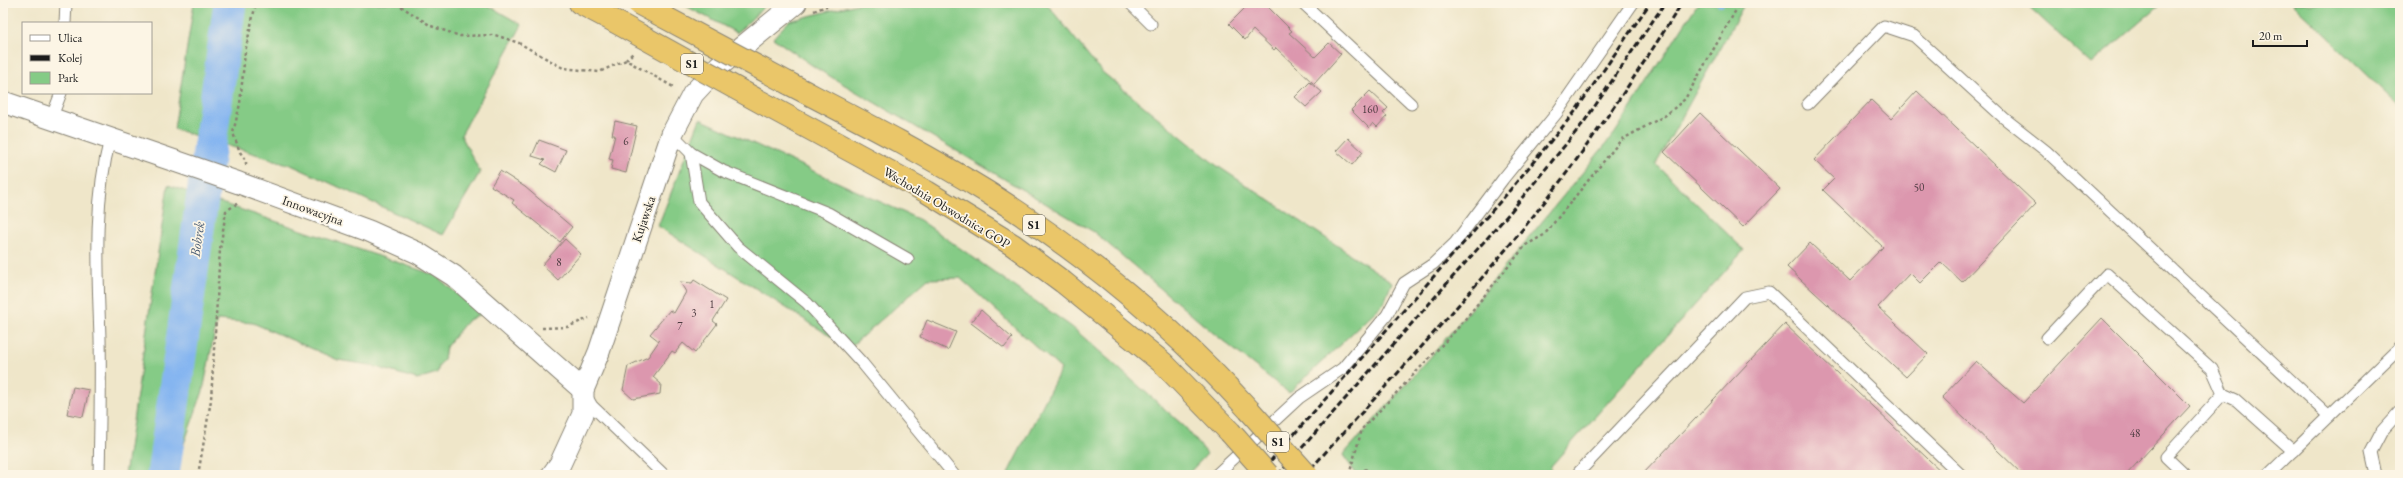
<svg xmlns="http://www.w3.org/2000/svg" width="2403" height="478" font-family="'EB Garamond',serif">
<rect width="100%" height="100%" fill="#fcf5e5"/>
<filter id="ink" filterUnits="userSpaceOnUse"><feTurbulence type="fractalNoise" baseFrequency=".025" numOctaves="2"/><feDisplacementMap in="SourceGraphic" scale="8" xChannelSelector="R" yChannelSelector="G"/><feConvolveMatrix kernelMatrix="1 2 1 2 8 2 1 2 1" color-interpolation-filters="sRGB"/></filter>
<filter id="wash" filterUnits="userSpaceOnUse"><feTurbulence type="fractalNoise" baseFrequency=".012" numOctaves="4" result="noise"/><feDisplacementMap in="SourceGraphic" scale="16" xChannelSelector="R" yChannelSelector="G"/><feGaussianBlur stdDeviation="0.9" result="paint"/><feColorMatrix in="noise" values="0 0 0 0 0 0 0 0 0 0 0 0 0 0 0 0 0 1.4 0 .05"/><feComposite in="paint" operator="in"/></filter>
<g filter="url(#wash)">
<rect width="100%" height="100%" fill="#efe6c9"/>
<g fill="#85cb86" stroke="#507451">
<path d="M194 3H484L522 25 461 135 480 172 443 235 291 165 174 129Z"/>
<path d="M680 3H768L737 33Z"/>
<path d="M861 3H1046L1101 71 1216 165 1392 282 1384 303 1289 393 1212 332 1094 232 816 68 773 38 789 21Z"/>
<path d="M1698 3H1745L1656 164 1744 250 1551 466 1550 475H1357L1343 455 1434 353 1615 133Z"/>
<path d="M2025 3H2162L2091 64Z"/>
<path d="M2292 3H2400V106Z"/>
<path d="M700 119 920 220 1072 327 1185 427 1207 454 1187 475H1010L1008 473 1061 369 960 278 928 279 849 348 658 226Z"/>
<path d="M168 185 435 275 481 314 467 321 446 347 444 359 439 366 437 373 417 379 369 365 338 360 253 323 217 320 203 391 181 452 179 475H125Z"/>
</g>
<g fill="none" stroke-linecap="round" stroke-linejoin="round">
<path stroke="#85b5f0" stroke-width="5.5" d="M1719 3 1721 4"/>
<path stroke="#85b5f0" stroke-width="33" d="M163 475 230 3"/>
</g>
<g id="blocks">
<g fill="#dc97ae">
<path d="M1250 3H1264L1292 31 1289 33 1315 57 1329 43 1341 54 1314 84 1276 48 1274 50 1253 30 1245 40 1229 24Z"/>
<path d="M1310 82 1322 92 1306 107 1295 97Z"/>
<path d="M1370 91 1388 108 1383 113 1387 116 1377 127 1373 123 1369 128 1351 110Z"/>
<path d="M1917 91 2036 204 1962 282 1941 262 1920 283 1910 273 1878 307 1928 354 1906 377 1787 267 1810 243 1850 281 1883 247 1823 190 1834 179 1814 160 1871 100 1891 119Z"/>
<path d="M1700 113 1780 189 1743 227 1664 152Z"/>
<path d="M615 121 637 126 626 173 611 169 613 160 609 159 615 135H612Z"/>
<path d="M1348 138 1363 152 1352 165 1336 151Z"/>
<path d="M539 140 566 150 556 172 541 164 545 160 532 156Z"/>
<path d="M500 171 525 187 572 227 560 242 512 203 514 200 491 186Z"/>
<path d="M565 239 581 254 558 280 542 265Z"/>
<path d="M694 280 726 300 713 321 717 324 695 353 683 343 675 353 672 351 653 377 661 384 660 394 633 399 623 390 628 366 648 357 659 341 650 334 670 310 674 313 686 292 680 282 692 283Z"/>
<path d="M981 310 1012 338 1004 348 971 323Z"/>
<path d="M2102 318 2190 406 2126 475H2023L1942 397 1976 361 2023 403Z"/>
<path d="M927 320 956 332 948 350 920 337Z"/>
<path d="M1785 324 1945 475H1642Z"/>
<path d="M73 387 89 390 83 417 67 414Z"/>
</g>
</g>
</g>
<g filter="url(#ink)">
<use href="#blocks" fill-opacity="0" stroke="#868172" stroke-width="1"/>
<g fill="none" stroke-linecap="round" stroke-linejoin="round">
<defs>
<g id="service">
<path d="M1130 3 1151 24"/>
<path d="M1303 3 1411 104"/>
<path d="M65 23 66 3"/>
<path d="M1808 104 1884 26 1914 36 2004 118 2046 151 2329 416"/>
<path d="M51 119 61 93"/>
<path d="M672 134 691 153 723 171 828 213 908 259"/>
<path d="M691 153 699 202 738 247 807 303 863 364 954 475"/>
<path d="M2047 338 2107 274 2212 369 2223 394 2166 457 2185 475"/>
<path d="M585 394 592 406 664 475"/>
<path d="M2223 394 2236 400 2293 451"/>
<path d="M99 475C100 429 101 384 100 338 98 272 93 204 110 139"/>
<path d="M1216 475 1299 398 1343 368 1387 315 1404 283 1433 264 1455 243 1503 179 1556 114 1633 3"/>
<path d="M1578 475 1579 472 1745 297 1769 292 1961 475"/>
<path d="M2268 475 2400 347"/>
<path d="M2376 475 2371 452 2382 431 2400 411"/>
</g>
<g id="minor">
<path d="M3 102 239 183 369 231 418 253 454 276 583 390"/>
<path d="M552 475 560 464 583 414V390L599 352 672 134 693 94 719 66 796 3"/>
</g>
<g id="motorway">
<path d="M580 3 614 21"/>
<path d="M788 83C855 118 922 152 987 192 1082 252 1173 326 1249 410"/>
<path d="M770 107 927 192 1013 245 1063 282 1163 363 1230 432"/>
</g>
</defs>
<use href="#service" stroke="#868172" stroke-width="13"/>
<use href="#minor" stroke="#868172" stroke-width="23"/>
<use href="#motorway" stroke="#868172" stroke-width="24"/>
<g stroke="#868172" stroke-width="2.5" stroke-dasharray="3 3" stroke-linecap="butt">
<path d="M396 3 431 26 460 36 495 35 519 43 563 68 599 72 626 60 675 88"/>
<path d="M814 11 834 3"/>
<path d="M626 60 633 53"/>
<path d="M246 165V161L240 152 233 133 240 104 245 52 256 3"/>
<path d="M542 328 567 327 589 318"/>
<path d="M198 475 211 400 220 249 226 211 238 203"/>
<path d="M1349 475 1362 429 1457 329 1526 245 1544 235 1621 140 1666 115 1685 99 1740 3"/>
<path d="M1353 475 1367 469 1375 475"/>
</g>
<use href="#service" stroke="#fff" stroke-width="11"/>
<use href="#minor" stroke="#fff" stroke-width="21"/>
<use href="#motorway" stroke="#eac669" stroke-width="22"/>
<g stroke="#1c1c1c" stroke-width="3" stroke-dasharray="6 3" stroke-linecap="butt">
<path d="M1258 475 1505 196 1574 113 1650 3"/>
<path d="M1278 475 1512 210 1584 122 1665 3"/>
<path d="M1305 475C1381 391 1459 308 1530 220 1586 151 1635 77 1682 3"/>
</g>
<defs>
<g id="motorway-bridge">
<path d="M638 3 788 83"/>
<path d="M614 21 770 107"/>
<path d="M1249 410 1307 475"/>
<path d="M1230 432 1268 475"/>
</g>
</defs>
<use href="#motorway-bridge" stroke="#868172" stroke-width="24" stroke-linecap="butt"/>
<use href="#motorway-bridge" stroke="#eac669" stroke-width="22"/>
</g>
</g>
<g text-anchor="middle" stroke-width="3.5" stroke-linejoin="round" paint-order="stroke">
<g font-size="11" fill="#4c3b40">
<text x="1370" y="113">160</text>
<text x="626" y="145">6</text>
<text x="1919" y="191">50</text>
<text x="559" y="266">8</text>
<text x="712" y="308">1</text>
<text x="694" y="317">3</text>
<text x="680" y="330">7</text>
<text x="2135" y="437">48</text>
</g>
<g fill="#fcf5e5" stroke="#5f5d58" stroke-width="1">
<rect x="681" y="54" width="22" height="20" rx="3"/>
<rect x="1023" y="215" width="22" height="20" rx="3"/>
<rect x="1267" y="432" width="22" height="20" rx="3"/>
</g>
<g font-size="12" font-weight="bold" fill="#1c1c1c">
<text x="692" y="68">S1</text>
<text x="1034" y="229">S1</text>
<text x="1278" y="446">S1</text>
</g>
<g font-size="13" fill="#1c1c1c" stroke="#fcf5e5">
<text transform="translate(947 207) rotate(31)" y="5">Wschodnia Obwodnica GOP</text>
<text transform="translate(313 210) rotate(20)" y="5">Innowacyjna</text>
<text transform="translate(643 219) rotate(-71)" y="5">Kujawska</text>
</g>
<g font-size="14" font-style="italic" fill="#465971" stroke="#fcf5e5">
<text transform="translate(197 239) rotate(-82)" y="5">Bobrek</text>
</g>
</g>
<rect width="2403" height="478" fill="none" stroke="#fcf5e5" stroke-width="16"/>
<rect x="22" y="22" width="130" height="72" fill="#fcf5e5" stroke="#a29e95"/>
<rect x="30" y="35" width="20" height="6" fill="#ffffff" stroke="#a29e95"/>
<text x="58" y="42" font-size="12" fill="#1c1c1c">Ulica</text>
<rect x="30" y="55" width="20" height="6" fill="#1c1c1c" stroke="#a29e95"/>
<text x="58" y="62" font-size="12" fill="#1c1c1c">Kolej</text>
<rect x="30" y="72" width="20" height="12" fill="#85cb86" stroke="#a29e95"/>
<text x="58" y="82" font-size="12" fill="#1c1c1c">Park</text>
<path d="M2253 40v6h54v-6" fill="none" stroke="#1c1c1c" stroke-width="2"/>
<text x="2259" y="40" font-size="12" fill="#1c1c1c" stroke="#fcf5e5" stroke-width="3" paint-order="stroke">20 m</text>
</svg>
